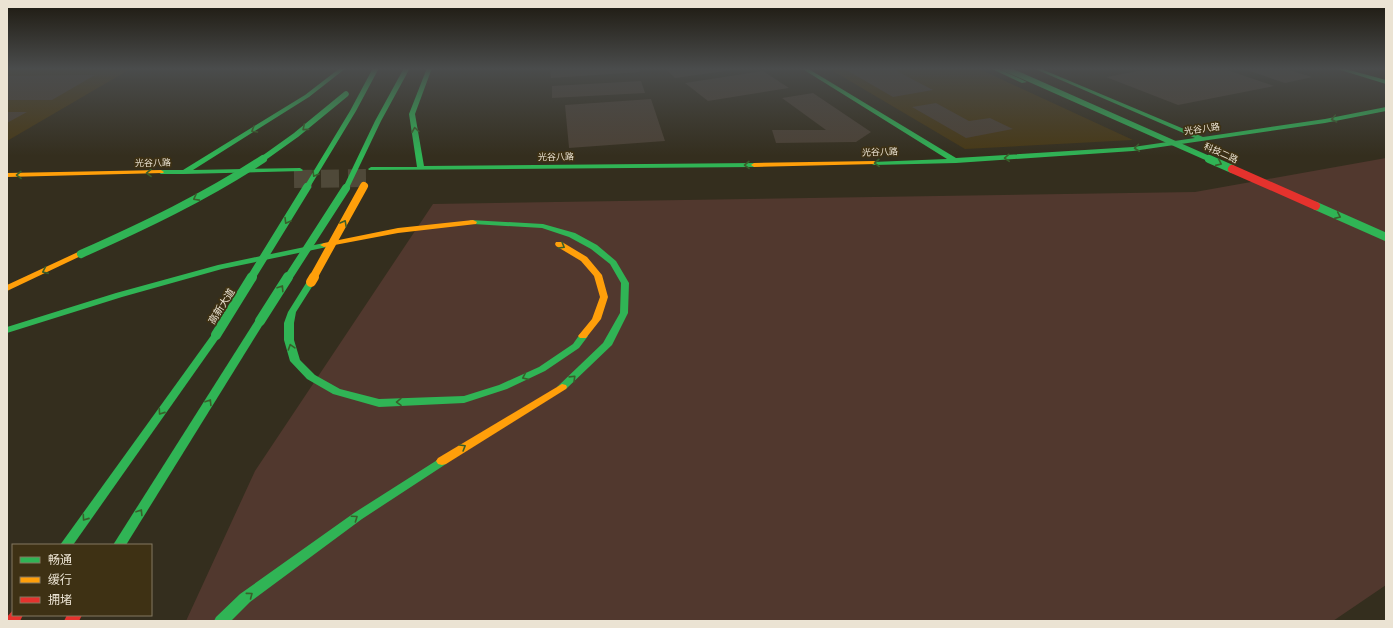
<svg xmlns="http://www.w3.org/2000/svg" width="1393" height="628" font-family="Poppins,'Noto Sans SC',sans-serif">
<rect width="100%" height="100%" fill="#342e1e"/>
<g fill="#473815">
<path d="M7 68H132L7 141Z"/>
<path d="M828 68H977L1133 140 965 149Z"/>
</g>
<path fill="#51382e" d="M1386 158V585L1333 621H186L255 471 433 204 1195 192Z"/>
<g fill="#4b4135">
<path d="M550 68H638L640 72 551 78Z"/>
<path d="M665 68H739V69L675 78Z"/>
<path d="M843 68H891L933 90 893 97Z"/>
<path d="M1155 68H1221L1274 86 1178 105 1106 77Z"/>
<path d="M1241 68H1282L1312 77 1285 83Z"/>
<path d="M763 71 789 88 708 101 685 83Z"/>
<path d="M95 75 52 100H7V76Z"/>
<path d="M641 81 645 93 552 98V86Z"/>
<path d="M813 93 871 132 856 142 776 143 772 130H826L782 98Z"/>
<path d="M651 99 665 141 569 148 565 105Z"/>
<path d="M936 103 969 121 990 118 1013 129 966 138 912 107Z"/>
<path d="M7 112H27L7 123Z"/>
</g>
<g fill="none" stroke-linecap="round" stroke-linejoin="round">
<path stroke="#4f4939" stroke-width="18" stroke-dasharray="18 9" stroke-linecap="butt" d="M294 179 374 178"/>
<g fill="#30b455" fill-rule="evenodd">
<path d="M340 68H346L309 97 193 170 300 168 303 170 302 171 184 174H161L158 172 161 170H183L305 95Z"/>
<path d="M373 68H379L356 111 310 187 307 189 305 188 304 187 350 111Z"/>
<path d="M404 68H410L381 121 349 188 348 189H344L343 188 375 121Z"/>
<path d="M427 68H432L415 114 424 166 754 163 757 165 754 167 369 170 368 169 371 167H417L409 114Z"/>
<path d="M801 68H807L956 158 1133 147 1195 138 1033 68H1039L1203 137 1325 119 1386 107V111L1325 123 1133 151 956 163 874 165 872 164V162L947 159Z"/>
<path d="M990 68H997L1027 82 1022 83Z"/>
<path d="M1334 68H1342L1386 80V84Z"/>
<path d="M470 220 543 224 575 233 597 245 616 261 629 283 628 313 612 345 566 389H558L557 387 603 343 620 313 621 283 610 264 591 249 569 237 542 228 473 224 469 222Z"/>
<path d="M324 243 328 245 327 247 222 269 122 297 7 333V327L116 293 218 265Z"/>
<path d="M311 279 315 282 296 312 294 323V340L300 360 315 375 340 389 379 399 464 396 499 385 539 367 573 344 580 334H586L588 336 579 348 545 371 507 389 464 403 379 407 333 394 307 379 290 361 284 340V323L288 312 308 280Z"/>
<path d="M260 318 265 321 126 545H113L255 321Z"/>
<path d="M216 332 221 335 73 545H60L213 333Z"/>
<path d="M442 457 446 458 448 461 446 464 362 519 250 602 231 621H214L216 617 240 594 354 513Z"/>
</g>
<g fill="#ff9f0a" fill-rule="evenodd">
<path d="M874 161 876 162V164L754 167 751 165 754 163Z"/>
<path d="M161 170 164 172 163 173 7 177V173Z"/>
<path d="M473 220 477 222 476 224 398 233 324 247 320 245 324 243 398 228Z"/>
<path d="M556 242H562L587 257 602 275 608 297 601 319 586 338H580L578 336 592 319 600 297 594 276 581 261 556 246 555 244Z"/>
<path d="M78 252H81L85 254 7 291V285Z"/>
<path d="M562 384 566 385 567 387 566 389 446 464 442 465 438 464 436 461 438 458Z"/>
</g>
<g fill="#e5322d" fill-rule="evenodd">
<path d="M13 610V615H23L20 621H7V617Z"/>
<path d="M67 615H82L79 621H64Z"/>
</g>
<g stroke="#30b455" stroke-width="5.5">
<path d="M1004 68 1212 160"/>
<path d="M261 160 296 135 346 94"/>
</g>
<g stroke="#30b455" stroke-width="8">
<path d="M1209 159 1232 169"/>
<path d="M1316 206 1386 237"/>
<path d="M81 254C144 226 205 197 263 159"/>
<path d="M251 278 307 187"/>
<path d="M288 278 346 188"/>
</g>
<g stroke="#30b455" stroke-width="10">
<path d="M260 321 288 277"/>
<path d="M216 335 252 277"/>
</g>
<path stroke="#ff9f0a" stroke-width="8" d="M313 278 364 186"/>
<path stroke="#ff9f0a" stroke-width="10" d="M311 282 314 277"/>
<path stroke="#e5322d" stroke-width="8" d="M1232 169 1316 206"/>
</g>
<defs><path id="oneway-chevron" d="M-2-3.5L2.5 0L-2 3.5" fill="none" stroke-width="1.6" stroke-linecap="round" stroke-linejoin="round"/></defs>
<g stroke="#395f2b">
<use href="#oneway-chevron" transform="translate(1334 119) rotate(168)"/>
<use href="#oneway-chevron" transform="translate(305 128) rotate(140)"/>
<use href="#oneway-chevron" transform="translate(254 130) rotate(149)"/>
<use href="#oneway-chevron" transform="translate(415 130) rotate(-99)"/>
<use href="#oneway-chevron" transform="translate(1137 148) rotate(173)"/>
<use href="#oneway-chevron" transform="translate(1007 158) rotate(176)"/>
<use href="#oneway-chevron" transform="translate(877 163) rotate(178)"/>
<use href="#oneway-chevron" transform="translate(1219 163) rotate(24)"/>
<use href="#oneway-chevron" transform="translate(747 165) rotate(179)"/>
<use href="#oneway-chevron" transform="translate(149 173) rotate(179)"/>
<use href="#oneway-chevron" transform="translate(315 174) rotate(121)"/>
<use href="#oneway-chevron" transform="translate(19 175) rotate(179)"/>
<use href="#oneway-chevron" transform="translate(196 198) rotate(152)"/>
<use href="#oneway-chevron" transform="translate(1338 216) rotate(24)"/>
<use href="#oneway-chevron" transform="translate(287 221) rotate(121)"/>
<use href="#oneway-chevron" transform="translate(344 223) rotate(-61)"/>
<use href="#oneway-chevron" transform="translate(562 246) rotate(30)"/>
<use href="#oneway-chevron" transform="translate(45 271) rotate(156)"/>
<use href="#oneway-chevron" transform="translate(281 288) rotate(-57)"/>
<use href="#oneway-chevron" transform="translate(291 347) rotate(-108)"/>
<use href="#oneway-chevron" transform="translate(525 377) rotate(156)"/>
<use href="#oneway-chevron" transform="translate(573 378) rotate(-44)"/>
<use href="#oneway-chevron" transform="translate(209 402) rotate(-58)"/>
<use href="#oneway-chevron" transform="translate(399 402) rotate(179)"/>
<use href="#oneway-chevron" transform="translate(161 412) rotate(125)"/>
<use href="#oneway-chevron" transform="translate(463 447) rotate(-31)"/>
<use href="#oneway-chevron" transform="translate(140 512) rotate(-58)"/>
<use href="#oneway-chevron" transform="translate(85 518) rotate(125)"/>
<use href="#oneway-chevron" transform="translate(355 518) rotate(-35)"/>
<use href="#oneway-chevron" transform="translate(250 595) rotate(-37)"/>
</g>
<linearGradient id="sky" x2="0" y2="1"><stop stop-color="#1d1910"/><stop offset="0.44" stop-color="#4a4c4c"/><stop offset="1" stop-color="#4a4c4c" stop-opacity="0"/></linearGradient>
<rect width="1393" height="156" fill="url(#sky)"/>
<g text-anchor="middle" stroke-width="3.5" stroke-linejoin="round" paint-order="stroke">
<g font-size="9" fill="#ebe3d3" stroke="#3e3114">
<text transform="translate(1202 129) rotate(-8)" y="3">光谷八路</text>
<text transform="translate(880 152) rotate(-2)" y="3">光谷八路</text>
<text transform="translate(1221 153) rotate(24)" y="3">科技二路</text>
<text transform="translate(556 157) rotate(-1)" y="3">光谷八路</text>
<text transform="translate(153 163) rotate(-1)" y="3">光谷八路</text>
</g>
<g font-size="10" fill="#ebe3d3" stroke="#3e3114">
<text transform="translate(221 306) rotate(-58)" y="4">高新大道</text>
</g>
</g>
<rect width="1393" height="628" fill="none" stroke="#ebe3d3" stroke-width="16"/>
<rect x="12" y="544" width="140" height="72" fill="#3e3114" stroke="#837860"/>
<rect x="20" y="557" width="20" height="6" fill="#30b455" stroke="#837860"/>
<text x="48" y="564" font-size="12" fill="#ebe3d3">畅通</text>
<rect x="20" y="577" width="20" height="6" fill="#ff9f0a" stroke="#837860"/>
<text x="48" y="584" font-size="12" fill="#ebe3d3">缓行</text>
<rect x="20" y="597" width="20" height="6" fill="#e5322d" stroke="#837860"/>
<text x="48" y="604" font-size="12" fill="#ebe3d3">拥堵</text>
</svg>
